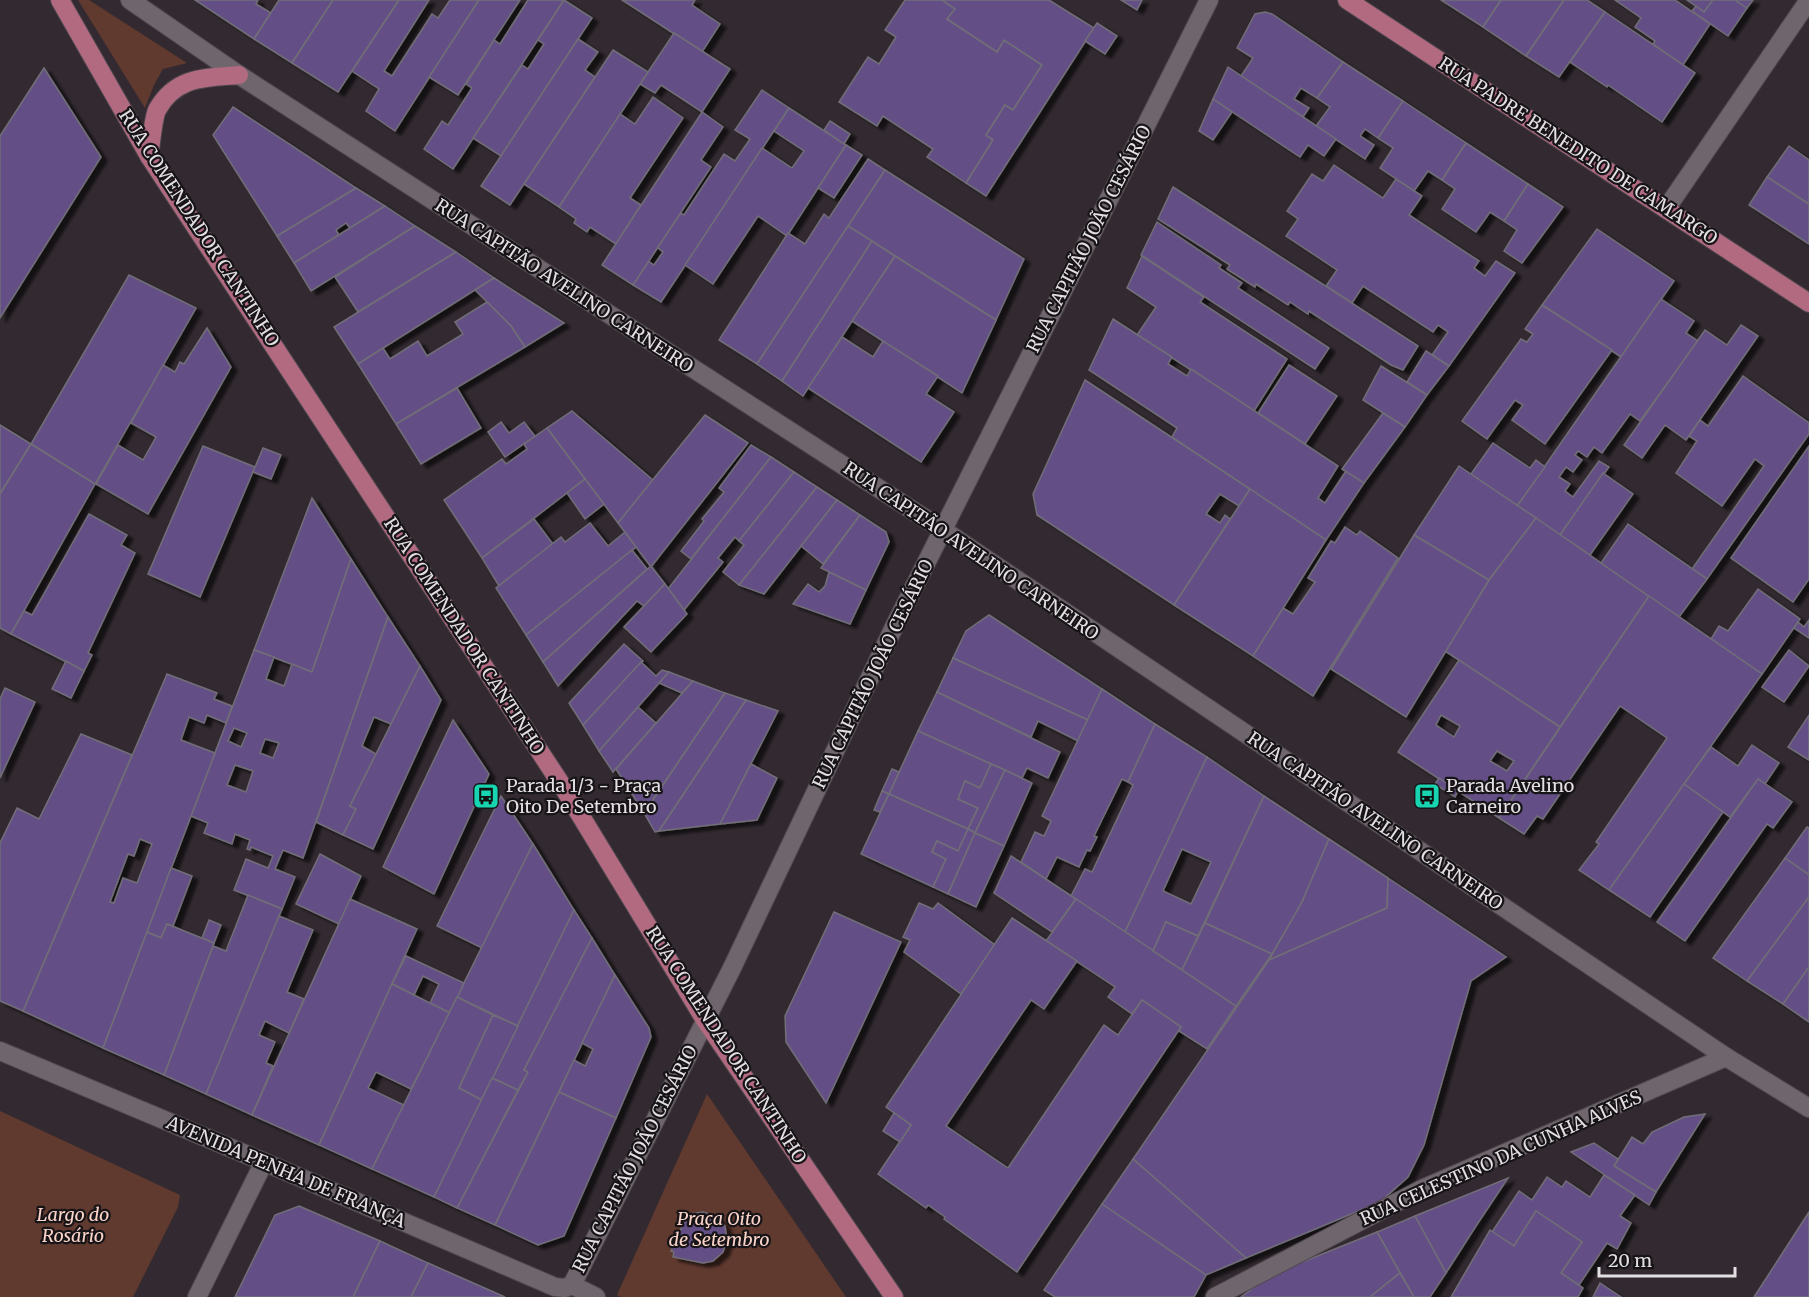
<svg xmlns="http://www.w3.org/2000/svg" width="1809" height="1297" font-family="Merriweather,serif">
<defs>
<filter id="shadow"><feDropShadow dx="6" dy="4" stdDeviation="1.5" flood-color="#0009"/></filter>
</defs>
<rect width="100%" height="100%" fill="#322a30"/>
<g fill="#60392f">
<path d="M78 0H89L187 63 163 69 154 85 145 108Z"/>
<path d="M707 1094 846 1297H621L617 1295Z"/>
<path d="M0 1111 180 1195 178 1207 133 1297H0Z"/>
</g>
<g fill="#645085" stroke="#716e78" stroke-width="1.5" fill-rule="evenodd" filter="url(#shadow)">
<path d="M195 0H258L256 4 271 13 254 39Z"/>
<path d="M279 0H333L292 63 254 39Z"/>
<path d="M333 0H399L338 92 292 63Z"/>
<path d="M399 0H429L384 71 392 76 432 14 438 18 450 0H479L395 131 366 111 379 89 352 71Z"/>
<path d="M479 0H520L458 95 429 77Z"/>
<path d="M528 0H564L453 169 424 149 442 121 448 125 472 88 466 84 494 40 500 44Z"/>
<path d="M564 0 592 18 501 156 473 138 522 65 528 69 544 44 538 40Z"/>
<path d="M622 0H695L692 5 720 24 702 52Z"/>
<path d="M905 0H942L955 9 947 19 997 52 1004 40 1042 65 1013 110 1005 105 986 135 993 140 966 183 927 157 933 149 883 116 877 126 839 102 868 57 879 64 896 37 885 30Z"/>
<path d="M942 0H1049L1094 28 986 196 966 183 993 140 986 135 1005 105 1013 110 1042 65 1004 40 997 52 947 19 955 9Z"/>
<path d="M1121 0H1142L1137 10Z"/>
<path d="M1441 0H1501L1483 27Z"/>
<path d="M1501 0H1564L1526 56 1483 27Z"/>
<path d="M1564 0H1587L1605 12 1559 77 1526 56Z"/>
<path d="M1615 0H1675L1710 24 1683 65 1653 44 1655 41 1635 27 1641 18Z"/>
<path d="M1687 0H1713L1704 12Z"/>
<path d="M1713 0H1735L1747 8 1728 36 1692 11 1696 6 1704 12Z"/>
<path d="M1735 0H1753L1747 8Z"/>
<path d="M1265 12 1272 14 1343 62 1317 98 1301 88 1294 99 1309 108 1303 117 1241 76 1253 58 1237 48 1255 14Z"/>
<path d="M1605 12 1695 73 1662 122 1608 85 1607 87 1570 62Z"/>
<path d="M1097 23 1117 36 1105 54 1085 41Z"/>
<path d="M674 33 730 69 702 112 661 85 655 93 640 84Z"/>
<path d="M578 39 598 52 585 70 595 77 510 205 481 186Z"/>
<path d="M613 50 648 72 559 207 524 184Z"/>
<path d="M1343 62 1403 101 1378 138 1365 129 1360 136 1374 145 1365 159 1316 126 1330 107 1317 98Z"/>
<path d="M1228 67 1336 139 1324 156 1308 145 1300 157 1213 99Z"/>
<path d="M44 68 101 157 0 318V136Z"/>
<path d="M762 90 789 108 661 302 633 285 648 261 654 265 663 252 657 247 681 213 684 215 724 154 735 161 750 139 735 130Z"/>
<path d="M653 97 683 118 630 198 641 205 616 244 590 227 587 232 574 223 576 219 559 207 620 114 635 124Z"/>
<path d="M1213 99 1232 112 1213 140 1199 131Z"/>
<path d="M1403 101 1466 143 1442 180 1428 171 1414 191 1380 168 1393 148 1378 138Z"/>
<path d="M233 107 356 188 277 236 213 135Z"/>
<path d="M789 108 846 145 787 236 758 216 713 284 685 265 762 148 792 168 804 151 774 131Z"/>
<path d="M702 112 723 127 701 160 711 167 633 285 602 265Z"/>
<path d="M830 121 850 134 844 144 824 130Z"/>
<path d="M1466 143 1528 184 1504 221 1490 212 1476 232 1442 209 1455 189 1442 180Z"/>
<path d="M846 145 862 155 834 198 818 188Z"/>
<path d="M1789 146 1809 160V204L1767 177Z"/>
<path d="M868 159 885 170 757 364 719 340 788 233 805 244 824 214 829 218Z"/>
<path d="M1334 165 1383 198 1396 179 1422 196 1409 215 1479 261 1474 268 1485 276 1496 261 1515 273 1449 366 1432 355 1448 332 1438 325 1433 332 1363 286 1352 303 1326 286 1337 270 1286 236 1298 219 1287 211 1312 174 1323 181Z"/>
<path d="M885 170 1024 259 996 320 848 226Z"/>
<path d="M1767 177 1809 204V244L1749 205Z"/>
<path d="M1528 184 1563 207 1522 263 1504 251 1517 230 1504 221Z"/>
<path d="M1173 187 1418 346 1403 370 1391 365 1309 311 1308 314 1290 302 1288 305 1256 284 1255 287 1227 269 1230 265 1158 219Z"/>
<path d="M356 188 385 206 350 228 346 223 336 230 339 235 294 263 277 236Z"/>
<path d="M385 206 415 226 311 291 294 263Z"/>
<path d="M1157 222 1221 265 1219 268 1242 283 1238 288 1329 348 1315 369 1141 255Z"/>
<path d="M415 226 456 252 358 312 335 277Z"/>
<path d="M848 226 872 241 782 381 757 364Z"/>
<path d="M1597 229 1674 281 1621 357 1542 305Z"/>
<path d="M872 241 895 256 803 396 782 381Z"/>
<path d="M456 252 494 278 358 364 334 327Z"/>
<path d="M895 256 996 320 962 393 852 321Z"/>
<path d="M1142 256 1204 297 1200 302 1287 359 1254 411 1137 335 1156 307 1127 288Z"/>
<path d="M129 275 196 308 95 484 31 444Z"/>
<path d="M494 278 564 323 525 347 511 326 475 290Z"/>
<path d="M1661 299 1694 321 1686 333 1698 341 1640 421 1630 414 1602 453 1594 447 1587 457 1578 451 1575 455 1582 460 1573 472 1566 467 1559 477 1570 484 1565 491 1573 497 1599 461 1609 467 1560 535 1517 506Z"/>
<path d="M487 302 511 326 525 347 396 424 358 364 383 348 390 359 418 341 427 356 463 334 455 322Z"/>
<path d="M1542 305 1612 350 1545 444 1512 420 1523 405 1515 400 1487 439 1462 421 1521 339 1527 342 1533 334 1525 329Z"/>
<path d="M1113 319 1172 357 1168 364 1187 376 1191 369 1338 466 1318 498 1325 503 1346 471 1364 483 1326 540 1172 437 1177 428 1089 370Z"/>
<path d="M1741 325 1758 336 1686 440 1665 425 1642 458 1624 445 1705 330 1727 345Z"/>
<path d="M207 328 231 367 148 514 96 484 118 445 143 460 156 437 131 423 163 365 175 372 180 362 184 364Z"/>
<path d="M842 337 873 357 883 341 938 376 926 394 954 412 921 462 808 388Z"/>
<path d="M1426 351 1449 366 1427 395 1407 382Z"/>
<path d="M1289 365 1337 396 1305 444 1258 413Z"/>
<path d="M1381 366 1427 395 1405 427 1363 400Z"/>
<path d="M1743 376 1809 423V434L1707 579 1692 569 1764 466 1755 459 1722 506 1676 473 1697 441 1689 436 1700 420 1708 426Z"/>
<path d="M1085 380 1250 489 1239 506 1220 494 1206 514 1220 523 1225 515 1230 519 1174 605 1037 515 1033 494Z"/>
<path d="M457 388 481 428 421 464 396 424Z"/>
<path d="M572 411 653 480 618 523 547 428Z"/>
<path d="M1383 413 1405 427 1364 483 1342 469Z"/>
<path d="M705 415 748 443 651 567 618 523Z"/>
<path d="M501 422 509 433 524 422 535 436 505 457 488 432Z"/>
<path d="M0 425 31 444 0 494Z"/>
<path d="M547 428 585 479 482 558 444 500 502 459 506 464 527 449 524 444Z"/>
<path d="M1493 443 1530 468 1536 460 1545 467 1517 506 1471 474Z"/>
<path d="M31 444 95 484 11 634 0 628V494Z"/>
<path d="M751 445 771 457 691 559 681 551 704 521 702 519 724 492 719 488Z"/>
<path d="M203 446 255 467 200 597 148 574Z"/>
<path d="M1809 446V579L1793 602 1731 558Z"/>
<path d="M263 448 281 455 271 479 253 472Z"/>
<path d="M771 457 794 472 739 541 735 537 718 558 723 562 684 610 668 589Z"/>
<path d="M1459 466 1536 518 1489 580 1414 535Z"/>
<path d="M794 472 817 487 739 585 723 572 744 545 739 541Z"/>
<path d="M1603 473 1633 494 1590 555 1560 535Z"/>
<path d="M585 479 604 504 585 519 567 493Z"/>
<path d="M817 487 837 500 764 594 739 585Z"/>
<path d="M1250 489 1326 540 1253 656 1174 605Z"/>
<path d="M312 498 351 559 312 672 254 650Z"/>
<path d="M837 500 860 515 823 564 801 546Z"/>
<path d="M89 514 127 535 121 545 135 553 88 653 92 655 84 671 11 634 24 611 32 615Z"/>
<path d="M860 515 886 532 889 542 866 590 821 568Z"/>
<path d="M1536 518 1649 596 1560 727 1445 651 1489 580Z"/>
<path d="M534 519 553 544 499 586 482 558Z"/>
<path d="M590 523 608 546 625 532 636 547 526 635 496 588 561 537 565 542Z"/>
<path d="M1628 524 1707 579 1679 617 1601 563Z"/>
<path d="M1345 527 1357 535 1360 531 1398 558 1313 696 1253 656 1283 608 1293 614 1315 582 1308 578 1331 541 1335 543Z"/>
<path d="M1414 535 1489 580 1406 717 1331 669Z"/>
<path d="M632 550 647 569 543 662 526 635Z"/>
<path d="M351 559 388 617 303 858 283 850 275 869 295 877 282 909 234 890 246 859 268 868 273 856 251 847 250 850 247 849 250 840 235 834 232 844 204 833 208 823 191 816 254 650 274 657 266 679 284 686 292 664 312 672ZM234 728 247 733 241 747 228 741ZM265 739 279 743 273 758 260 753ZM235 765 253 771 246 792 227 785Z"/>
<path d="M651 566 665 584 644 606 637 601 558 686 543 662Z"/>
<path d="M829 572 866 590 850 624 793 604 808 584 819 592 825 586Z"/>
<path d="M665 584 687 614 651 652 624 627Z"/>
<path d="M1758 589 1800 619 1762 674 1711 639 1719 626 1728 631Z"/>
<path d="M1649 596 1762 674 1609 890 1579 870 1599 844 1596 842 1667 738 1620 706 1543 819 1537 816 1524 834 1499 818Z"/>
<path d="M989 615 1102 689 1088 720 953 658 966 631Z"/>
<path d="M388 617 420 666 391 724 374 717 362 746 376 754 350 806 356 809 343 835 316 822Z"/>
<path d="M1809 620V638L1794 628 1798 622 1804 627Z"/>
<path d="M624 644 643 661 583 725 569 703Z"/>
<path d="M1789 650 1809 666 1784 702 1762 687Z"/>
<path d="M953 658 1088 720 1078 741 1038 721 1031 737 937 692Z"/>
<path d="M1459 660 1560 727 1499 818 1398 752ZM1441 715 1460 726 1454 737 1436 725ZM1497 751 1514 761 1507 771 1490 761Z"/>
<path d="M66 661 84 671 71 698 52 689Z"/>
<path d="M641 662 656 676 662 670 669 672 599 751 583 725Z"/>
<path d="M420 666 441 700 373 849 343 835 356 809 350 806Z"/>
<path d="M669 672 693 681 682 693 659 683Z"/>
<path d="M167 674 217 693 214 699 232 706 226 723 207 715 204 723 189 717 181 740 215 753 103 1048 23 1011ZM140 839 152 844 137 883 123 878 114 903 110 902 128 854 134 856Z"/>
<path d="M693 681 725 693 644 813 616 769Z"/>
<path d="M5 688 35 702 0 778V699Z"/>
<path d="M1102 689 1155 724 1128 782 1122 779 1094 836 1097 837 1090 851 1087 850 1079 867 1057 857 1046 879 1021 862 1035 832 1044 836 1051 821 1042 816Z"/>
<path d="M937 692 1060 752 1048 778 1027 768 1022 778 918 731Z"/>
<path d="M725 693 746 700 659 831 655 832 644 813Z"/>
<path d="M746 700 778 711 720 824 659 831Z"/>
<path d="M638 707 656 723 613 772 599 751Z"/>
<path d="M1809 715V760L1788 747Z"/>
<path d="M453 720 489 774 434 894 383 867Z"/>
<path d="M1155 724 1207 757 1125 932 1071 896 1085 869 1092 872 1133 785 1128 782Z"/>
<path d="M918 731 991 764 980 788 965 781 958 799 978 808 968 829 889 794Z"/>
<path d="M81 734 132 755 23 1011 0 1001V843L17 808 39 819Z"/>
<path d="M1752 745 1779 763 1765 784 1758 779 1730 817 1684 784 1711 747 1738 766Z"/>
<path d="M1207 757 1264 796 1198 936 1166 922 1153 951 1125 932ZM1182 849 1211 862 1191 904 1163 891Z"/>
<path d="M751 764 777 778 757 820 720 824Z"/>
<path d="M991 764 1005 770 975 833 968 829 978 808 958 799 965 781 980 788Z"/>
<path d="M892 769 899 772 889 794 882 791Z"/>
<path d="M1005 770 1032 783 1004 846 975 833Z"/>
<path d="M1439 778 1458 791 1455 797 1435 784Z"/>
<path d="M1758 779 1792 802 1773 828 1767 824 1685 941 1657 922Z"/>
<path d="M1684 784 1723 812 1650 917 1609 890Z"/>
<path d="M882 791 889 794 880 812 874 810Z"/>
<path d="M889 794 968 829 958 851 937 841 932 852 946 859 933 887 861 854Z"/>
<path d="M501 796 533 844 482 948 437 926Z"/>
<path d="M1264 796 1329 839 1302 902 1272 954 1205 923Z"/>
<path d="M1807 827 1809 828V875L1785 858Z"/>
<path d="M968 829 975 833 948 894 933 887 946 859 932 852 937 841 958 851Z"/>
<path d="M975 833 1004 846 976 907 948 894Z"/>
<path d="M1329 839 1388 878 1387 908 1269 960 1302 902Z"/>
<path d="M533 844 574 910 518 1026 457 997Z"/>
<path d="M320 854 361 876 339 924 296 904Z"/>
<path d="M1011 856 1076 899 1052 932 994 893Z"/>
<path d="M1785 858 1809 875V897L1747 981 1713 958Z"/>
<path d="M171 868 192 876 173 926 167 924 161 938 147 932Z"/>
<path d="M1388 878 1506 957 1471 981 1424 1145 1408 1177 1380 1202 1246 1258 1133 1159 1269 960 1387 908Z"/>
<path d="M248 895 282 909 206 1094 164 1075 213 946 226 951Z"/>
<path d="M1809 897V967L1783 1004 1747 981Z"/>
<path d="M350 899 417 929 319 1145 252 1115Z"/>
<path d="M1076 899 1236 1006 1207 1049 1179 1031 1181 1027 1142 1000 1132 1014 1108 997 1115 987 1046 941Z"/>
<path d="M919 903 933 909 938 903 995 945 961 994 904 952 910 940 903 937Z"/>
<path d="M574 910 592 938 524 1070 528 1072 518 1090 492 1078Z"/>
<path d="M834 912 901 942 826 1103 786 1042 785 1016Z"/>
<path d="M279 916 313 930 287 992 304 999 289 1033 265 1021 259 1035 275 1042 266 1063 273 1066 252 1115 206 1094Z"/>
<path d="M1012 918 1077 961 1044 1009 1031 1000 946 1126 1008 1168 1104 1025 1118 1035 1142 1000 1181 1027 1017 1272 944 1219 945 1217 928 1205 926 1208 878 1174 911 1125 886 1107Z"/>
<path d="M209 920 221 925 214 943 202 938Z"/>
<path d="M1166 922 1198 936 1182 970 1153 951Z"/>
<path d="M1205 923 1272 954 1236 1006 1182 970Z"/>
<path d="M167 924 214 943 164 1075 103 1048 147 932 161 938Z"/>
<path d="M592 938 615 975 495 1225 457 1208 528 1072 524 1070Z"/>
<path d="M406 956 464 983 450 1013 430 1003 439 984 423 976 414 995 392 984Z"/>
<path d="M1809 967V1022L1783 1004Z"/>
<path d="M615 975 649 1028 651 1037 616 1118 559 1092 574 1060 585 1066 593 1049 582 1043Z"/>
<path d="M392 984 450 1013 411 1089 376 1072 368 1088 404 1105 372 1169 319 1145Z"/>
<path d="M457 997 493 1015 459 1088 482 1100 434 1197 372 1169Z"/>
<path d="M493 1015 518 1026 482 1100 459 1088Z"/>
<path d="M492 1078 518 1090 457 1208 434 1197Z"/>
<path d="M559 1092 616 1118 564 1236 538 1245 495 1225Z"/>
<path d="M894 1113 911 1125 900 1142 883 1131Z"/>
<path d="M1705 1114 1656 1192 1614 1166 1632 1137 1643 1144 1652 1132 1684 1117Z"/>
<path d="M1594 1143 1618 1159 1614 1166 1656 1192 1649 1205 1571 1152Z"/>
<path d="M1133 1159 1246 1258 1206 1275 1102 1204Z"/>
<path d="M1604 1175 1635 1195 1620 1216 1631 1223 1617 1249 1607 1243 1579 1285 1561 1273 1582 1242 1536 1211 1514 1246 1492 1232 1519 1191 1532 1200 1547 1177 1562 1187 1566 1181 1590 1197Z"/>
<path d="M1508 1178 1476 1226 1446 1273 1415 1216Z"/>
<path d="M1102 1204 1206 1275 1194 1297H1055L1044 1290Z"/>
<path d="M299 1206 380 1241 353 1297H235L275 1215Z"/>
<path d="M1536 1211 1582 1242 1561 1273 1583 1288 1578 1297H1451L1490 1230 1514 1246Z"/>
<path d="M703 1212 716 1216 725 1226 727 1240 723 1252 713 1261 703 1263 673 1257 674 1252 671 1251 683 1224 690 1214Z"/>
<path d="M1809 1212V1297H1754Z"/>
<path d="M1415 1216 1446 1273 1430 1297H1414L1377 1232Z"/>
<path d="M1377 1232 1400 1273 1370 1297H1241L1270 1275Z"/>
<path d="M380 1241 428 1263 411 1297H353Z"/>
<path d="M428 1263 505 1297H411Z"/>
<path d="M1400 1273 1414 1297H1370Z"/>
<path d="M1600 1283 1621 1297H1593Z"/>
</g>
<g fill="none" stroke-linecap="round" stroke-linejoin="round">
<defs>
<g id="minor">
<path d="M130 0 239 75 943 530 1726 1057 1809 1108"/>
<path d="M1666 209 1809 0"/>
<path d="M0 1051 264 1162 555 1287 565 1288 572 1285"/>
<path d="M572 1285 732 968 895 625 1209 0"/>
<path d="M572 1285 596 1297"/>
<path d="M197 1297 264 1162"/>
<path d="M1215 1297 1422 1189 1726 1057"/>
</g>
<g id="major">
<path d="M60 0 149 156 565 790 705 1020 894 1297"/>
<path d="M1347 0 1809 303"/>
<path d="M149 156C151 145 153 119 157 110 176 76 205 78 239 75"/>
</g>
</defs>
<use href="#minor" stroke="#4f474d" stroke-width="20"/>
<use href="#major" stroke="#4f474d" stroke-width="20"/>
<use href="#minor" stroke="#6f656d" stroke-width="18"/>
<use href="#major" stroke="#b16a80" stroke-width="18"/>
</g>
<defs>
<symbol id="bus-square" viewBox="-11 -11 22 22"><rect x="-9" y="-9" width="18" height="18" rx="4" fill="#18d5b2" stroke="#171417"/><path d="M-5-6H5V4H4V6H2V4H-2V6H-4V4H-5ZM-3.5-4V0h7V-4ZM-3.5 1.2v1.5H-2V1.2ZM2 1.2v1.5H3.5V1.2Z" fill="#111"/></symbol>
</defs>
<g fill-rule="evenodd">
<use href="#bus-square" x="471" y="781" width="30" height="30"/>
<use href="#bus-square" x="1412" y="781" width="30" height="30"/>
</g>
<g text-anchor="middle" stroke-width="4.5" stroke-linejoin="round" paint-order="stroke">
<g font-size="18" fill="#e4dfe3" stroke="#171417">
<text transform="translate(1578 151) rotate(33)" y="6">RUA PADRE BENEDITO DE CAMARGO</text>
<text transform="translate(199 228) rotate(57)" y="6">RUA COMENDADOR CANTINHO</text>
<text transform="translate(1089 239) rotate(-63)" y="6">RUA CAPITÃO JOÃO CESÁRIO</text>
<text transform="translate(564 286) rotate(33)" y="6">RUA CAPITÃO AVELINO CARNEIRO</text>
<text transform="translate(971 551) rotate(34)" y="6">RUA CAPITÃO AVELINO CARNEIRO</text>
<text transform="translate(464 636) rotate(57)" y="6">RUA COMENDADOR CANTINHO</text>
<text transform="translate(873 674) rotate(-64)" y="6">RUA CAPITÃO JOÃO CESÁRIO</text>
<text transform="translate(1375 821) rotate(34)" y="6">RUA CAPITÃO AVELINO CARNEIRO</text>
<text transform="translate(726 1045) rotate(57)" y="6">RUA COMENDADOR CANTINHO</text>
<text transform="translate(1501 1158) rotate(-24)" y="6">RUA CELESTINO DA CUNHA ALVES</text>
<text transform="translate(635 1159) rotate(-63)" y="6">RUA CAPITÃO JOÃO CESÁRIO</text>
<text transform="translate(286 1172) rotate(23)" y="6">AVENIDA PENHA DE FRANÇA</text>
</g>
<g font-size="18" fill="#e4dfe3" stroke="#171417" text-anchor="start">
<text x="506" y="792">Parada 1/3 - Praça<tspan x="506" dy="21">Oito De Setembro</tspan></text>
<text x="1446" y="792">Parada Avelino<tspan x="1446" dy="21">Carneiro</tspan></text>
</g>
<g font-size="18" font-style="italic" fill="#fbd4c9" stroke="#171417">
<text x="73" y="1221">Largo do<tspan x="73" dy="21">Rosário</tspan></text>
<text x="719" y="1225">Praça Oito<tspan x="719" dy="21">de Setembro</tspan></text>
</g>
</g>
<path d="M1599 1267v9h136v-9" fill="none" stroke="#e4dfe3" stroke-width="3"/>
<text x="1608" y="1267" font-size="18" fill="#e4dfe3" stroke="#171417" stroke-width="4.5" paint-order="stroke">20 m</text>
</svg>
